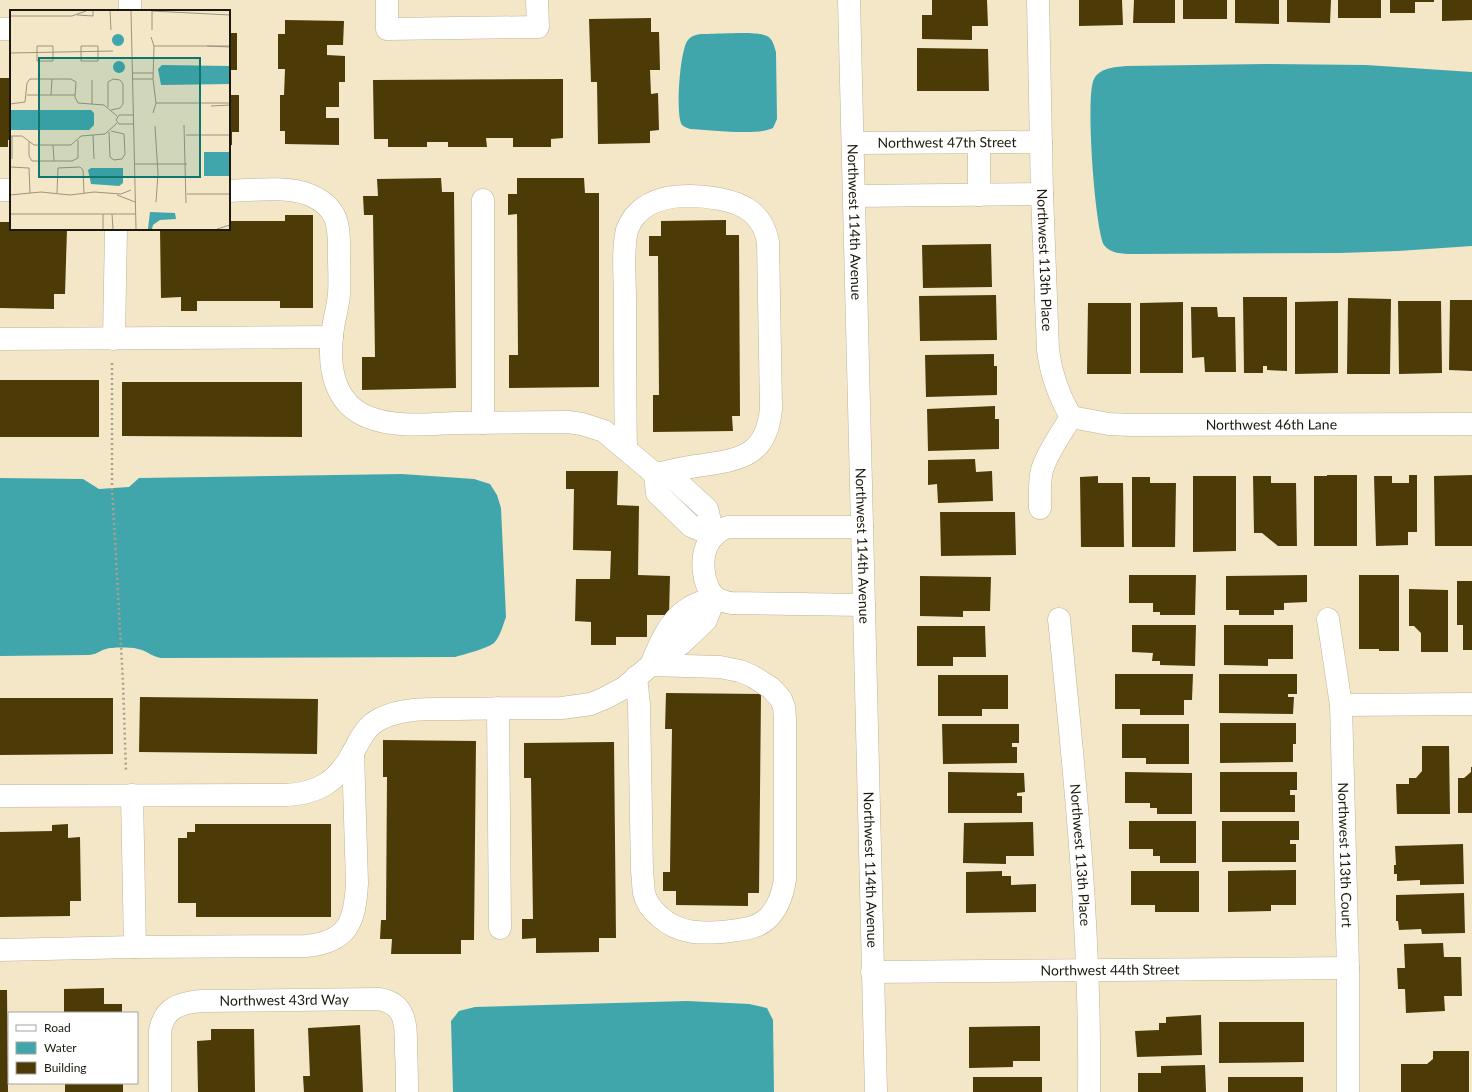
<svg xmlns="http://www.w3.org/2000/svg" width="1472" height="1092" font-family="Lato,sans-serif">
<rect width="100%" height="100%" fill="#f3e7c8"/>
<g fill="#40a6ac">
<path d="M708 34C721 34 757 31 767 36 773 39 774 46 776 52L777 119 773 128C756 136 711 130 690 129 688 128 684 127 682 125 675 116 680 48 688 40 693 34 700 34 708 34Z"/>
<path d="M1265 64 1366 65 1472 72V246L1398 251 1340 253 1138 254C1128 254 1111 255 1104 245 1095 229 1085 95 1094 79 1100 68 1114 67 1126 66Z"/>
<path d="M402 474 474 479 490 484 497 495 501 508 506 617C503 625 500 637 494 643 486 649 465 654 455 657L161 658C152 657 146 650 138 649 132 647 111 647 106 649 99 651 96 655 88 655L0 656V478L83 479 99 489 129 487 139 478Z"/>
<path d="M687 1001 749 1004 767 1008 773 1020 774 1092H453L451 1021 459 1011 475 1007Z"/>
</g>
<g fill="#4c3b06">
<path d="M932 0H987L988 26H972V40L922 39V15H932Z"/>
<path d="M1079 0H1122L1123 25 1079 26Z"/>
<path d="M1134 0H1175V23H1133Z"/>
<rect x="1183" y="0" width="44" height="19"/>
<path d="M1235 0H1279V24L1235 23Z"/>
<path d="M1287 0H1331L1330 23 1287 22Z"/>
<rect x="1338" y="0" width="43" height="18"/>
<path d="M1390 0H1434V2H1415V13H1390Z"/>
<path d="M1442 0H1472V20L1442 21Z"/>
<path d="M651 18V32H659L660 70H650L651 94 658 93 659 130 650 131V143L598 144 597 82H591L589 19Z"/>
<path d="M229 20H231V33H237V70H230V78H229Z"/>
<path d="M285 20 344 21 343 45H327V55L345 56V82H339V107H326V118H339V145L285 144V131H280V95H284L285 69H278V34H285Z"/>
<path d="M917 48 988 49 989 91H917Z"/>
<path d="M0 78H11V140H8V147H0Z"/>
<path d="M563 79V138L551 139V147H513V138H486L487 147H448V142H427V147H388V139H374L373 80Z"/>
<path d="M229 95H239V132H232V145H229Z"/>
<path d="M441 178 442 192H454L456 388 362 390V357H375L373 215H364L363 196H378L377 179Z"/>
<path d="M517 178H584L585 193H599V387L509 388V355H518L517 214 508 215V194H517Z"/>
<path d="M285 215H313V308H280V301H197V311H181V297L161 298 160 229H229V221H285Z"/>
<path d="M726 220V235H739L740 416H732L733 431 653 432V395H659L658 256H649V236H661V221Z"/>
<path d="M0 222H11V229H67L65 294H54V309L0 308Z"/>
<path d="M991 244 992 287 923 288 922 245Z"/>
<path d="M996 295 997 340 920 341 919 296Z"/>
<path d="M1243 297H1287V371L1267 370V366H1263V373H1244Z"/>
<path d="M1348 298 1391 299 1390 374H1347Z"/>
<path d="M1450 300H1472V371L1449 370Z"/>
<path d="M1338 301V373L1295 374V302Z"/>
<path d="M1398 301H1441L1442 373 1399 374Z"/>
<path d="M1183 302V373H1140V303Z"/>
<path d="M1088 303H1131V374H1087Z"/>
<path d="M1191 307H1217L1218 317H1235L1236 372H1205L1204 357 1192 358Z"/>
<path d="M994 354V366H997V395L926 397 925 355Z"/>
<rect x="0" y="380" width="99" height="57"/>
<path d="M122 382H302V437L122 436Z"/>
<path d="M995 406V419H999V449L928 451 927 409Z"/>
<path d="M975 459 976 472 992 471 993 501 938 503 937 484 928 485V460Z"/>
<path d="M566 471H618L617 505 639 506 638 575 670 576 669 615H647V637H616V645H591V622L575 621 576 579H610L611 551 573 550 574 489H566Z"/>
<path d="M1327 475H1357V546H1314V476H1327Z"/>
<path d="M1409 475H1417V532H1408V545L1376 546 1374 476H1392V483H1409Z"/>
<path d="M1472 475V546H1435L1434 476Z"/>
<path d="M1098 476V483H1123L1124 547H1081L1080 477Z"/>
<path d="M1193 476H1236V551L1193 552Z"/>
<path d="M1253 476H1271V483H1296L1297 546H1278L1262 533H1254Z"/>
<path d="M1132 477H1150V483H1176L1175 547H1132Z"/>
<path d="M940 512H1015L1016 555 941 556Z"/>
<path d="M1129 575H1196L1195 615H1160V612H1153V603H1129Z"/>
<path d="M1307 575V602L1284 603V610H1274V615H1239V610H1226V576Z"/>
<path d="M1359 575H1399V651H1379V649H1359Z"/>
<path d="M920 576 991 577 990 611H963V617L920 616Z"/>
<path d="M1457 581H1472V650H1463V625H1457Z"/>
<path d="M1409 589 1448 590V652H1421V633L1414 626H1409Z"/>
<path d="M1132 625H1196L1195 666 1160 665V661H1152L1153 653 1132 652Z"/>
<path d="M1224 625H1293V659H1268V666L1224 665Z"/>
<path d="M917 626H985L986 657H953V666H917Z"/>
<path d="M1115 674H1193L1192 700H1184V715H1140V709H1115Z"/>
<path d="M1219 674H1297V694H1288V697H1294L1293 714 1219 713Z"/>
<path d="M938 675H1008V709H982V716H938Z"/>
<path d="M666 693 761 694 759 893H748V906L676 905V891H663V872H670L672 729H665Z"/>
<path d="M140 697 318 699 317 754 139 752Z"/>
<path d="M0 698H113V754L0 755Z"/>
<path d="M1220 723H1296V744H1293V762L1220 763Z"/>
<path d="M942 724H1019V743H1012V747H1017V763L943 764Z"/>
<path d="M1122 724H1189V764H1146V758H1122Z"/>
<path d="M383 740 476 741 474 940H461V954H391L392 939H380L381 920H386L387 777H383Z"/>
<path d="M614 742 616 938H599V952L536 953V938L522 939V919H533L531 778H524V743Z"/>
<path d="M1422 746H1449L1450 814H1397L1396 784H1409V778H1416L1422 771Z"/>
<path d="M1471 767H1472V813H1458V778H1464L1471 772Z"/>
<path d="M948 772 1024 773 1025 792 1017 793V796H1022V813H948Z"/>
<path d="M1125 772 1192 773V814H1157V808H1150V803H1125Z"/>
<path d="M1220 772H1297V790H1290V795H1295V812H1220Z"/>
<path d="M1129 821H1196V863H1160V856H1153V849H1129Z"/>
<path d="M1222 821H1299V840H1290V844H1296V862H1222Z"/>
<path d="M1033 822 1034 856H1006V864L963 863 964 823Z"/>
<path d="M68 824V838L80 837 81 901H70V916L0 917V832L52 831V825Z"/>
<path d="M195 824H331V917H196V903H178V838H187V832H195Z"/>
<path d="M1463 844 1464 884 1420 885V880L1397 881V874H1394V865H1396L1395 846Z"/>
<path d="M1296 870V905H1271V911L1228 912V871Z"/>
<path d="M1002 871V876H1011V885L1036 884V912L966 913V872Z"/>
<path d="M1131 871H1199V912H1155V905H1131Z"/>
<path d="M1464 893 1465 933 1422 934 1421 929 1399 930 1398 921H1396V895Z"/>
<path d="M1443 943 1444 957H1461L1462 996H1444L1445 1011 1406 1013 1405 989H1398L1397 968H1405L1404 944Z"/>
<path d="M104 988V1004H122V1013H64V989Z"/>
<path d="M0 990H7L8 1092H0Z"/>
<path d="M1201 1015 1202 1055 1137 1057 1135 1031 1159 1030V1023H1166V1017Z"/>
<path d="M1219 1022H1304V1062L1219 1063Z"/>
<path d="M360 1025 363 1092H304L303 1076H310L308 1028Z"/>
<path d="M1040 1026V1061H1013V1067L969 1068V1027Z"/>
<path d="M211 1029H254L255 1092H198L197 1041 211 1040Z"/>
<path d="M1433 1051H1469V1092H1401V1064H1427L1433 1059Z"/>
<path d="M1205 1065 1206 1092H1138V1073H1161V1066Z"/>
<rect x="973" y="1077" width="69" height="15"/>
<rect x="1228" y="1077" width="75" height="15"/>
<rect x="65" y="1083" width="58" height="9"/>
</g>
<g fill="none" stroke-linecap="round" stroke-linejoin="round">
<defs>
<g id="minor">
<path d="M130 0V11"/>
<path d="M387 0V29L538 27 537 0"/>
<path id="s1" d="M849 0 876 1092"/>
<path id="s2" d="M1038 0 1042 194 1048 350C1051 375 1059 396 1071 417 1061 434 1048 451 1042 470 1039 482 1040 495 1040 508"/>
<path d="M0 29H11"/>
<path d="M979 142V195"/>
<path id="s3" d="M853 143 1041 142"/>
<path d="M0 190H11"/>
<path d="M229 191C253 190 289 186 310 195 340 208 339 227 339 255 339 268 340 282 339 294 338 308 333 322 332 336 328 369 335 404 368 417 395 428 428 424 456 423 493 423 530 422 568 422L582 424 604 431 655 474 674 479 707 509 714 536"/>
<path d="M854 196 1042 194"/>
<path d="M0 339 332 337"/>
<path d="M114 339 116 229"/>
<path id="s4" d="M1071 417 1109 424 1131 425 1472 424"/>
<path d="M483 423V200"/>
<path d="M626 449C625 399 625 350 625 300 625 278 622 251 627 230 629 225 631 221 634 217 654 192 692 194 720 199 746 204 763 215 768 242L771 408C767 458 738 460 696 466 683 468 670 471 657 474"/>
<path d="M655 474 657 493 691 526 714 536"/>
<path d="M862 527H728C720 530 713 534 709 542 700 556 702 584 714 596 718 600 725 602 731 603L864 605"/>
<path id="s5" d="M1059 619C1075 776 1091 934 1089 1092"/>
<path id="s6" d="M1328 619 1341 705 1348 968V1092"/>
<path d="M651 665C659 645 669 620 689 608 696 603 706 601 715 597"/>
<path d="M636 677 639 705 642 871C643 879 643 886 644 893 646 902 652 910 659 916 679 935 704 934 731 931 744 929 758 928 768 918 778 908 783 893 785 879V718L784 707 781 699 771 688 752 676 740 671 720 667 651 665"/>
<path d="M1341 705 1472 704"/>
<path d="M498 708 500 928"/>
<path d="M132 795 135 947"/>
<path d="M0 796 284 795C319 794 338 781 354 751 360 739 367 725 380 719 403 707 433 709 458 709 493 708 527 708 562 708L591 704 605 698 624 688 651 665 682 643 706 620 715 597"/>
<path d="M0 950 135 947 306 946C348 942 355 922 357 883L353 752"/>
<path id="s7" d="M872 972 1348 968"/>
<path id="s8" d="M160 1092V1031C164 1008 179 1003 201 1001L378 999C408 1003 406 1028 406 1052 407 1065 407 1079 407 1092"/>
</g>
</defs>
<use href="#minor" stroke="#bfb396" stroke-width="23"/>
<path stroke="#aba189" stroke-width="2.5" stroke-dasharray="2 3" stroke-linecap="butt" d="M112 363V487L123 682 126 772"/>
<use href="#minor" stroke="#fff" stroke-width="22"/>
</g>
<g text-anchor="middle" stroke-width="4" stroke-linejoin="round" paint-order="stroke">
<g font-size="14" fill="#1c180d" stroke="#fff">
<text dy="5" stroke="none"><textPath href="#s3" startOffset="94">Northwest 47th Street</textPath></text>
<text dy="5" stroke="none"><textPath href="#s1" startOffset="222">Northwest 114th Avenue</textPath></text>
<text dy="5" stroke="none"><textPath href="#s2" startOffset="260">Northwest 113th Place</textPath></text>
<text dy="5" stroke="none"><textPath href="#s4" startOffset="201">Northwest 46th Lane</textPath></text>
<text dy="5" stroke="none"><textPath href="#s1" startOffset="546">Northwest 114th Avenue</textPath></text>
<text dy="5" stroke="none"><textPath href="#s5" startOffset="237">Northwest 113th Place</textPath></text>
<text dy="5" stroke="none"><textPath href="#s6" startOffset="237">Northwest 113th Court</textPath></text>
<text dy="5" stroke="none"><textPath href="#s1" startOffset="870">Northwest 114th Avenue</textPath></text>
<text dy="5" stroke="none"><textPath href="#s7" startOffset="238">Northwest 44th Street</textPath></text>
<text dy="5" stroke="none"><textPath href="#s8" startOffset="200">Northwest 43rd Way</textPath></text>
</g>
</g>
<g transform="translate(10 10)">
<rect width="220" height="220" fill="#f3e7c8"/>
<path d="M102 30a6 6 0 1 1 12 0a6 6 0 1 1-12 0ZM103 57a6 6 0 1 1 12 0a6 6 0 1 1-12 0ZM152 55 220 56V74L151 75 148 59ZM0 100H81L84 103V115L79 120H0ZM194 142H220V166H194ZM81 158H113V173L109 176 81 174 78 160ZM140 202 165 203 166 209 150 210 143 215 142 219H138Z" fill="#40a6ac"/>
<path fill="none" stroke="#9d947d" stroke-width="1" d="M100 1 101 20M121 1 126 219M142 1 220 5M142 1V20M67 5 83 6V1M0 6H62L76 1M141 27 144 36 143 69 146 93 143 103M27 36H43V51H27ZM71 36H88V51H71ZM144 36H220M197 36 220 37M0 43 103 41M122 63H143M122 69H143M17 85H65M41 85 42 69M146 93H220M0 94 15 92 17 73 20 69H61L66 72 65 87 68 93 94 95 107 106M0 94V71M82 94V70M201 96 220 95M98 97V72L103 69 110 70 113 74V94L110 98 101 100M123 105H109L106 110 109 114H124M174 115 176 193M145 116 148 164 146 192M99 122 100 147 104 150 112 149 115 144 114 124 101 121M83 125 84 149M176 125H220M0 126H12L24 135H61L71 126 95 124 107 113M2 126V149M19 132V146L22 151H62L68 148V130M43 135 44 151M124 154H177M0 157 19 158 20 183M47 183 48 158 70 157 73 160 74 183M177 184H220M0 185 31 182 60 185 84 182 111 184 121 180M107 185 125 192M0 204H126M93 204V219M102 204 103 219M207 219 220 215"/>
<path fill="#0f766e" fill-opacity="0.15" stroke="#0f766e" stroke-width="2" d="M29 48H190V167H29Z"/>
<rect width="220" height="220" fill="none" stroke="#1c180d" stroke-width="2"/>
</g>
<rect x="8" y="1012" width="130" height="72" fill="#ffffff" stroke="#a4a39e"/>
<rect x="16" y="1025" width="20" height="6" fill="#ffffff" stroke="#a4a39e"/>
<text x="44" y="1032" font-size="12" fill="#1c180d">Road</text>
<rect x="16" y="1042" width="20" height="12" fill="#40a6ac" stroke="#a4a39e"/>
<text x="44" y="1052" font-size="12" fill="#1c180d">Water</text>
<rect x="16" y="1062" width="20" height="12" fill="#4c3b06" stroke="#a4a39e"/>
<text x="44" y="1072" font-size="12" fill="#1c180d">Building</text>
</svg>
